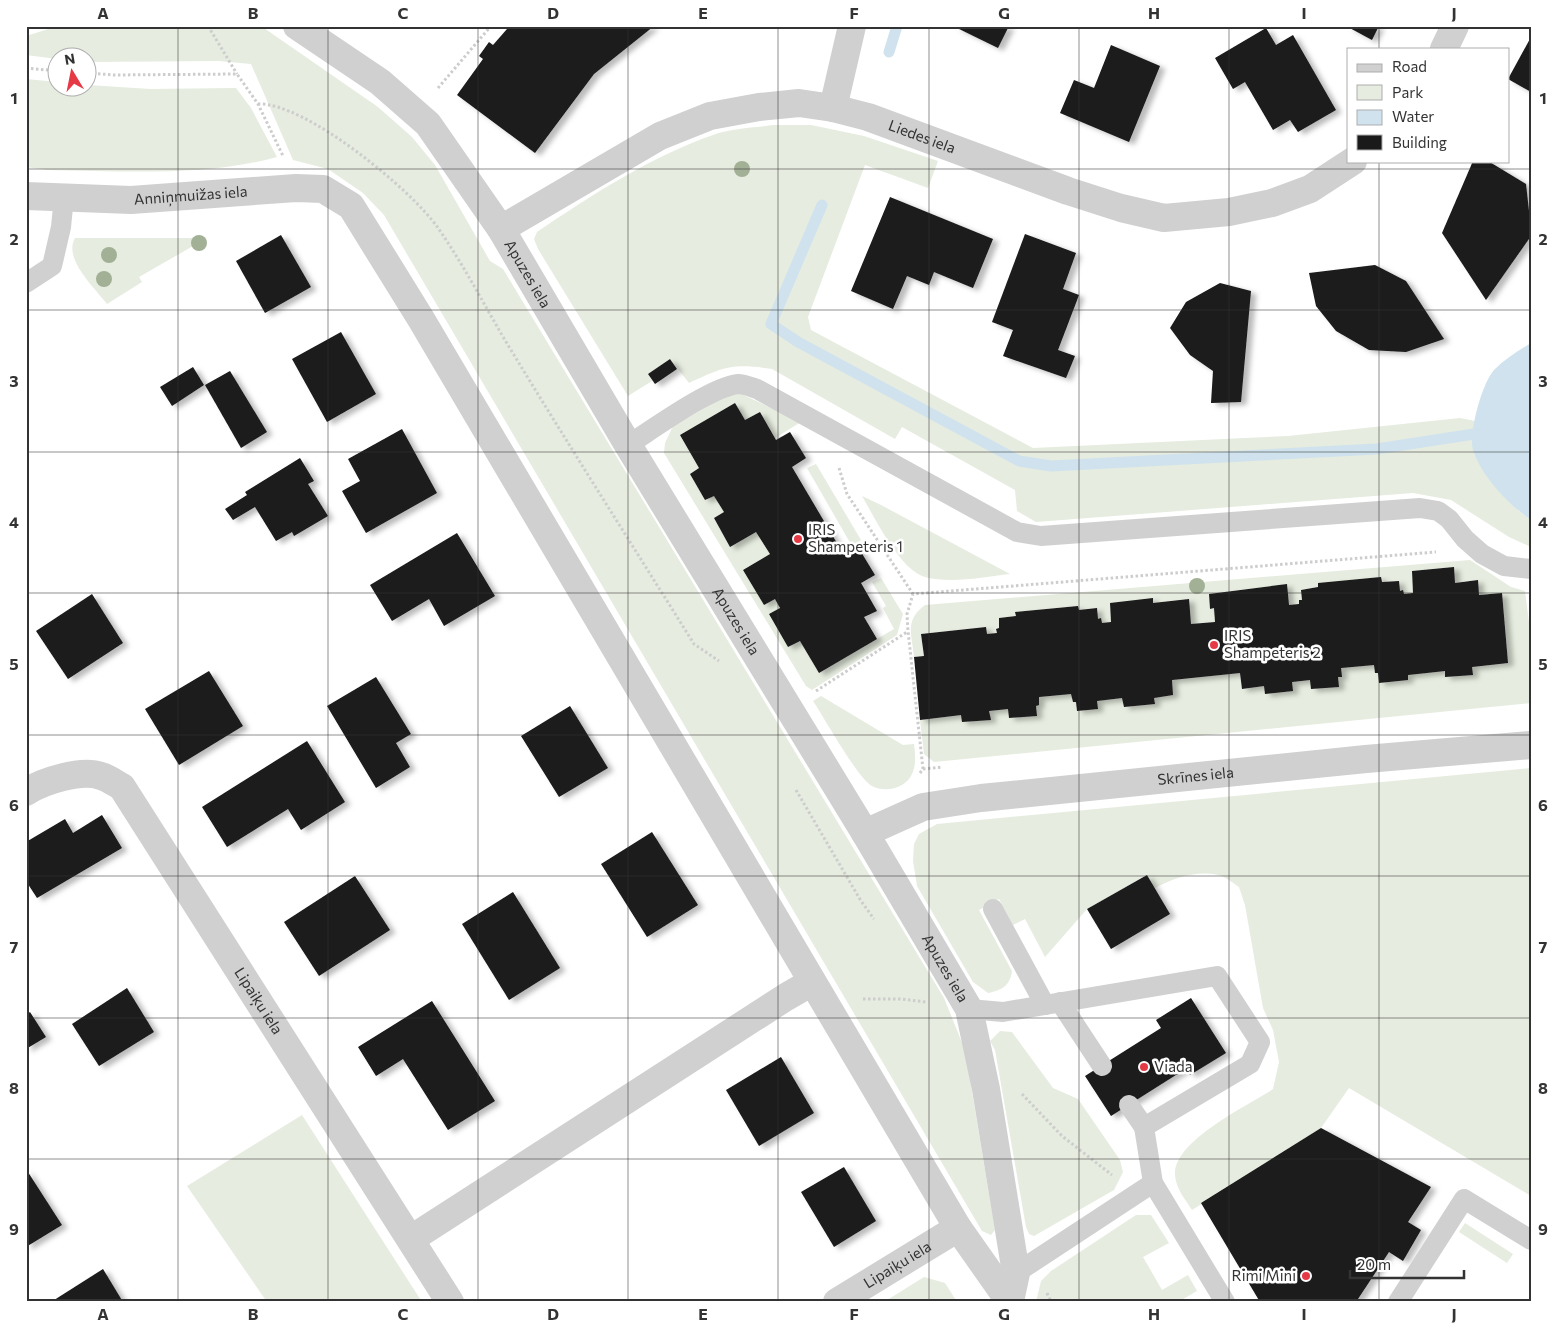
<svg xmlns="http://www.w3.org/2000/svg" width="1557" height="1328" font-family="Commissioner,sans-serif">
<defs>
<filter id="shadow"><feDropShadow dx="5.5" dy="3" stdDeviation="2.5" flood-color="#0004"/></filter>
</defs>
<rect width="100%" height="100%" fill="#fff"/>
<g fill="#e6ecdf">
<path d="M58 26H261L378 107 412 137 435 165 490 261 503 269 944 998 965 1050 995 1230 991 1235 982 1231 384 215 363 193 328 169 293 160 251 64 219 61 88 62V58L57 59 26 55V36Z"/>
<path d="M26 79 57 82 58 88H88V85L150 89 236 88 251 108 277 157C204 177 123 171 48 170L26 167Z"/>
<path d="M773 125H811L864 136 938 161 928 188 865 165 808 317 811 330 1033 448 1288 436 1460 418 1475 421 1473 449 1519 511 1531 520V547L1509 537 1451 500 1413 493 1036 522 1017 511 1015 490 902 427 895 439 772 369C732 363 724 367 689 383L670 359 648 374 652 381 628 396 538 249 534 239 537 232C592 195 650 157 713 135 731 128 754 128 773 125Z"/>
<path d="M75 238H207L139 277 142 282 107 304C95 288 63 259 75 238Z"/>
<path d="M735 391 801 422 775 438 760 412 745 420 735 404 680 435 699 468 690 474 705 500 714 496 724 512 714 518 730 546 756 532 770 554 743 570 764 605 775 599 780 608 770 614 800 641 819 673 894 629 883 608 886 606 872 582 881 578 903 614 897 635 812 690 806 686 664 453 665 443 673 426Z"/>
<path d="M816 464 861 540 852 546 807 468Z"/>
<path d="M862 496 881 505 1010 574C984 577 951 584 925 577 900 570 875 518 862 496Z"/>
<path d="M1470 560 1511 587 1525 591 1531 638V703L934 762 924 754 920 720 961 715 963 722 990 720 989 711 1008 709 1009 718 1037 716 1036 706 1039 705V697L1071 694 1073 702H1076L1077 711 1098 709 1097 701 1122 698 1124 707 1155 704 1154 698 1173 695 1172 680 1240 673 1242 689 1264 686 1265 693 1293 691 1292 682 1310 680 1312 689 1339 687 1338 677 1341 668 1374 665 1375 673H1378L1380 683 1408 680V675L1444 671 1446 677 1473 675 1472 667 1508 663 1502 593 1479 595 1477 580 1455 583 1454 567 1412 571 1413 593 1404 594 1403 590 1400 591 1399 581 1318 583V587L1301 590 1302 600H1299V604L1289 605 1287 584 1209 594 1210 609 1214 608 1215 622 1191 624 1188 599 1153 603H1110L1111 622 1102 623 1101 619H1098L1097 608 1079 610 1078 606 1016 612V616L999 618V628L996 629 997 633 987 634 986 627 921 634 924 656 914 657C912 634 904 621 925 605Z"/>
<path d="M821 696 903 745 914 744C916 759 917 776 902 785 893 790 881 791 872 786 858 779 824 717 813 701Z"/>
<path d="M1531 768V1196L1349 1088 1321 1128 1192 1210C1185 1199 1176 1189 1175 1175 1173 1141 1247 1106 1273 1089L1279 1062 1273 1030 1263 1008 1245 905 1239 887C1233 883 1225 876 1218 875 1197 870 1173 878 1155 888L1147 875 1087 909 1045 957 1025 919 1013 925 999 899 979 910 1012 971C1010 986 1002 990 988 993L973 982 917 886 913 861 914 844 919 834 937 824Z"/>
<path d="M1000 1031 1012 1032 1053 1088 1078 1099 1120 1160 1123 1172 1114 1190 1034 1236 1029 1234 1026 1227 995 1050 990 1041Z"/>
<path d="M302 1115 422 1302H267L187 1186Z"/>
<path d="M1136 1215H1151L1169 1243 1143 1257 1162 1290 1188 1275 1197 1291 1178 1302H1036L1041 1281 1051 1271Z"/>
<path d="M1465 1223 1513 1254 1507 1263 1459 1232Z"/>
<path d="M924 1277 945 1283 957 1302H884Z"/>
</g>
<path fill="#cfe2ee" d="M1531 343V520C1508 504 1482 477 1473 450 1468 434 1482 383 1494 370 1505 359 1518 351 1531 343Z"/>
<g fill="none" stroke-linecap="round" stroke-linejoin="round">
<g stroke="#cfe2ee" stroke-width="11">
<path d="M889 52 897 26"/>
<path d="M822 205 771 324 798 342 1019 461 1051 466 1377 449 1474 434"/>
</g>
</g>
<g fill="#1a1a1a" filter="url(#shadow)">
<path d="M504 26H654L594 74 535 153 457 95 483 59 479 56 489 42 493 45 507 29Z"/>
<path d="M953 26H1009L998 48Z"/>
<path d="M1346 26H1379L1372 40Z"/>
<path d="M1266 28 1276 45 1293 35 1336 110 1298 132 1290 120 1273 130 1245 82 1233 89 1215 58Z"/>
<path d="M1531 37V92L1508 79Z"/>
<path d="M1111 45 1160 66 1129 142 1060 113 1074 80 1094 88Z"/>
<path d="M1473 161H1488L1526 184 1531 229V236L1486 300 1442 233Z"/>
<path d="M890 197 993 239 973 288 934 272 929 285 907 276 893 309 851 291Z"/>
<path d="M1025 234 1076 253 1063 289 1079 295 1058 350 1075 356 1066 378 1003 356 1013 330 992 322Z"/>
<path d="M281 235 311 287 265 313 236 261Z"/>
<path d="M1375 265 1406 281 1444 339 1406 352 1369 350 1336 331 1316 306 1309 273Z"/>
<path d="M1220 283 1251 291 1241 402 1211 403 1213 371 1190 355 1170 328 1186 302Z"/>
<path d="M341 332 376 394 327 422 292 359Z"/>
<path d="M670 359 677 369 655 384 648 374Z"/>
<path d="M193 367 204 385 172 406 160 387Z"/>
<path d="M230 371 267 432 241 448 205 385Z"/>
<path d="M735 403 745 420 760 412 776 440 790 432 806 458 792 467 844 555 858 547 875 575 861 583 877 611 864 617 877 639 819 673 800 641 788 647 769 614 780 608 775 599 764 605 743 570 770 554 756 532 730 547 714 518 724 512 714 496 705 500 690 474 699 468 680 435Z"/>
<path d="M402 429 437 493 366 533 342 491 360 481 348 459Z"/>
<path d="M300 458 314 481 308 484 328 516 294 536 292 532 276 541 255 507 233 520 225 509 247 495 245 492Z"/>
<path d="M457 533 495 596 444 626 429 599 392 621 370 585Z"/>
<path d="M1454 567 1455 583 1478 580 1479 595 1502 593 1508 663 1472 667 1473 675 1445 677V671L1408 675V680L1379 683 1378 673H1375L1374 665 1341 668 1342 677H1338L1339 687 1311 689 1310 680 1292 682 1293 691 1265 694 1264 686 1242 689 1240 673 1172 680 1173 695 1154 698 1155 704 1124 707 1122 698 1097 701 1098 709 1077 711 1076 702H1073L1071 694 1039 697V705L1036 706 1037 716 1009 718 1008 709 989 711 991 720 962 722 961 715 920 720 914 657 924 656 921 634 986 627 987 634 997 633 996 629 999 628V618L1016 616 1015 612 1078 606 1079 610 1097 608 1098 619 1101 618 1102 623 1111 622 1110 603 1153 598V603L1189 599 1191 624 1215 622 1214 608 1210 609 1209 594 1287 584 1289 605 1299 604V600H1302L1301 590 1318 587V583L1381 577 1382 582 1399 581 1400 591 1403 590 1404 594 1413 593 1412 571Z"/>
<path d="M92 594 123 643 68 679 36 631Z"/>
<path d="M209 671 243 726 179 765 145 709Z"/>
<path d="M376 677 411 734 396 743 410 767 376 788 327 706Z"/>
<path d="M570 706 608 768 559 797 521 736Z"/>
<path d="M307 741 345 802 301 830 288 809 227 847 202 807Z"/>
<path d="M102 815 122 848 37 898 26 881V842L65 819 73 833Z"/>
<path d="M652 832 698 905 647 937 601 864Z"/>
<path d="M1147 875 1170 914 1111 949 1087 909Z"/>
<path d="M355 876 390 930 319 976 284 922Z"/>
<path d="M513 892 560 968 509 1000 462 924Z"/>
<path d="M127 988 154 1032 99 1066 72 1024Z"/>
<path d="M1191 998 1226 1053 1190 1075 1187 1068 1111 1116 1085 1076 1161 1028 1156 1020Z"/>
<path d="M432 1001 495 1101 448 1130 403 1059 376 1076 358 1047Z"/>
<path d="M30 1012 46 1037 26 1049V1015Z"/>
<path d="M781 1057 814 1113 759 1146 726 1090Z"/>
<path d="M1321 1128 1431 1187 1408 1222 1421 1230 1403 1261 1389 1252 1356 1302H1260L1201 1203Z"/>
<path d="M844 1167 876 1221 834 1247 801 1192Z"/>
<path d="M26 1169 62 1225 26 1247Z"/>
<path d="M103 1269 123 1302H51Z"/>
</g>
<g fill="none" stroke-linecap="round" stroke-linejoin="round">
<g stroke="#cdcdcd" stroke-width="3" stroke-dasharray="2.5 2.5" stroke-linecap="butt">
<path d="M208 26 237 74"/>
<path d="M26 68 58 71"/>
<path d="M88 73 114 75 237 74 258 104 283 156"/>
<path d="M438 88 491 26"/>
<path d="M258 104C305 102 412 190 438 228 466 268 488 313 514 355 573 452 634 548 694 644L719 661"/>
<path d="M839 468 847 494 913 594"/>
<path d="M816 691 907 632"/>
<path d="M923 769 908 631 907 614 913 594 1436 552"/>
<path d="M920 773 923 769 942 767"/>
<path d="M796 790 861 901 874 919"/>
<path d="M863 999H901L926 1002"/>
<path d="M1022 1094 1062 1136 1112 1175"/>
<path d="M1047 1293 1051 1302"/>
</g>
<g stroke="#d0d0d0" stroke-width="20">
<path d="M26 283 52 266 61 227 64 197"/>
<path d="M628 445C653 429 711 387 738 384 744 384 751 387 757 389L1017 532 1041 536 1420 508 1438 511 1449 519 1465 539 1482 554 1504 566 1531 569"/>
<path d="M993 909 1045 1005"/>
<path d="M1060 1002 1102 1066"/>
<path d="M969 1009 1003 1012 1217 976 1260 1042 1250 1064 1144 1127 1153 1183 1225 1302"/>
<path d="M1129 1105 1144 1127"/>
<path d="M1016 1273 1153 1183"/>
<path d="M1398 1302 1464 1199 1531 1240"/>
</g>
<g stroke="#d0d0d0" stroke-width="28">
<path id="s1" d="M297 26 380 82 428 124 501 229 628 445 865 833 969 1009 986 1089 1016 1273 1010 1301"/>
<path d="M1444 49 1455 26"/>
<path d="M833 108 852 26"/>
<path id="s2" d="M501 229 660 136 710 116 759 107 799 103 833 108 868 117 1068 191 1121 208 1164 218 1229 212 1272 203 1310 189 1353 161"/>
<path id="s3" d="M26 792C43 781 81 769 101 776 108 778 115 783 122 787L450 1302"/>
<path id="s4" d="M865 833 923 807 981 798 1366 759 1531 745"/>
<path d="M411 1239 786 997 812 982"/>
<path id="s5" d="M837 1302 958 1228"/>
</g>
<path stroke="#d0d0d0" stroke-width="28" id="s6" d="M26 196 131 200 296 188 323 189 351 206 421 319 958 1228 1010 1302"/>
</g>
<g fill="#a2b095">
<circle cx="742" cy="169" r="8"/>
<circle cx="199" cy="243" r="8"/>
<circle cx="109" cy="255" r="8"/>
<circle cx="104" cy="279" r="8"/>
<circle cx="1197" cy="586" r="8"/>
</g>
<path fill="none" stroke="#333" stroke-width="1" stroke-opacity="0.55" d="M178 26V1302M328 26V1302M478 26V1302M628 26V1302M778 26V1302M929 26V1302M1079 26V1302M1229 26V1302M1379 26V49M1379 161V1302M26 169H1531M26 310H1531M26 452H1531M26 593H1531M26 735H1531M26 876H1531M26 1018H1531M26 1159H1531"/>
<g fill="#e63946" stroke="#fff" stroke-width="2">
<circle cx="798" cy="539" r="5"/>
<circle cx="1214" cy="645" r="5"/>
<circle cx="1144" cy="1067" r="5"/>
<circle cx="1306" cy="1276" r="5"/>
</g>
<g text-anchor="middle" stroke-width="5" stroke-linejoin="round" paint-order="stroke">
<g font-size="15" fill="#333" stroke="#fff">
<text dy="5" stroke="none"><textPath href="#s2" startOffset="456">Liedes iela</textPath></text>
<text dy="5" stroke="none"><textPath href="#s6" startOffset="165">Anniņmuižas iela</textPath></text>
<text dy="5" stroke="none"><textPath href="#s1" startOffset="344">Apuzes iela</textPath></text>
<text dy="5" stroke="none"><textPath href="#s1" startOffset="749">Apuzes iela</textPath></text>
<text dy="5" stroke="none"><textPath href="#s4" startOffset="338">Skrīnes iela</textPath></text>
<text dy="5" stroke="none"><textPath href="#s1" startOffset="1154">Apuzes iela</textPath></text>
<text dy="5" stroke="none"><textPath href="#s3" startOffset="356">Lipaiķu iela</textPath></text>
<text dy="5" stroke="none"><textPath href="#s5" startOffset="71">Lipaiķu iela</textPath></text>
</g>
<g font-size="15" fill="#333" stroke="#fff" text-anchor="start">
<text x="808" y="535">IRIS<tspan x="808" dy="17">Shampeteris 1</tspan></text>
<text x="1224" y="641">IRIS<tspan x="1224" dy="17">Shampeteris 2</tspan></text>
<text x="1154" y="1072">Viada</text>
<text x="1296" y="1281" text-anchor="end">Rimi Mini</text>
</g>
</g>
<rect width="1557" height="1328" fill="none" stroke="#ffffff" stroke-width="55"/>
<rect x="1347" y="48" width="162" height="115" fill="#ffffff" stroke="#adadad"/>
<rect x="1357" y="64" width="25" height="8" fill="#d0d0d0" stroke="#adadad"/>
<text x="1392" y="72" font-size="15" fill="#333333">Road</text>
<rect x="1357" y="85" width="25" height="15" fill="#e6ecdf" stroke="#adadad"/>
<text x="1392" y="98" font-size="15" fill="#333333">Park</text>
<rect x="1357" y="110" width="25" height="15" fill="#cfe2ee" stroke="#adadad"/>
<text x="1392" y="122" font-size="15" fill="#333333">Water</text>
<rect x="1357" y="135" width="25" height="15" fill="#1a1a1a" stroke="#adadad"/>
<text x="1392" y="148" font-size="15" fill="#333333">Building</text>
<g transform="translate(72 72) rotate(350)"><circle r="24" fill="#ffffff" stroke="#adadad"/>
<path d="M0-4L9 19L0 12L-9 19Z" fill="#e63946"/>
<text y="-8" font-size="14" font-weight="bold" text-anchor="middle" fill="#333333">N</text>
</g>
<path d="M1350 1270v8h114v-8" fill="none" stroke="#333333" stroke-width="2.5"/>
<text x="1357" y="1270" font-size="15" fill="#333333" stroke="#ffffff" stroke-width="4" paint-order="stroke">20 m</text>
<rect x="28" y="28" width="1502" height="1272" fill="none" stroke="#333" stroke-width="2"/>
<g font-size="16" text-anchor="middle" font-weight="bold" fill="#333">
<text x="103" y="19">A</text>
<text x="253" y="19">B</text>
<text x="403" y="19">C</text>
<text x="553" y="19">D</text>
<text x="703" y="19">E</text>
<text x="854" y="19">F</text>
<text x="1004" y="19">G</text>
<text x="1154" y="19">H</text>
<text x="1304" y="19">I</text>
<text x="1454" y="19">J</text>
<text x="14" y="104">1</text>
<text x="1543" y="104">1</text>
<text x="14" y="245">2</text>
<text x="1543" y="245">2</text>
<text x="14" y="387">3</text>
<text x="1543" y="387">3</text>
<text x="14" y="528">4</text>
<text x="1543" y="528">4</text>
<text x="14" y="670">5</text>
<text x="1543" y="670">5</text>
<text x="14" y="811">6</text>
<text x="1543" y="811">6</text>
<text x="14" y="953">7</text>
<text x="1543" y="953">7</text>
<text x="14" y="1094">8</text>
<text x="1543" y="1094">8</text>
<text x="14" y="1235">9</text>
<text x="1543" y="1235">9</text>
<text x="103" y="1320">A</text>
<text x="253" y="1320">B</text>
<text x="403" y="1320">C</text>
<text x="553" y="1320">D</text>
<text x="703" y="1320">E</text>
<text x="854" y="1320">F</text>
<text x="1004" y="1320">G</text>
<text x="1154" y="1320">H</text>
<text x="1304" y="1320">I</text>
<text x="1454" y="1320">J</text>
</g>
</svg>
